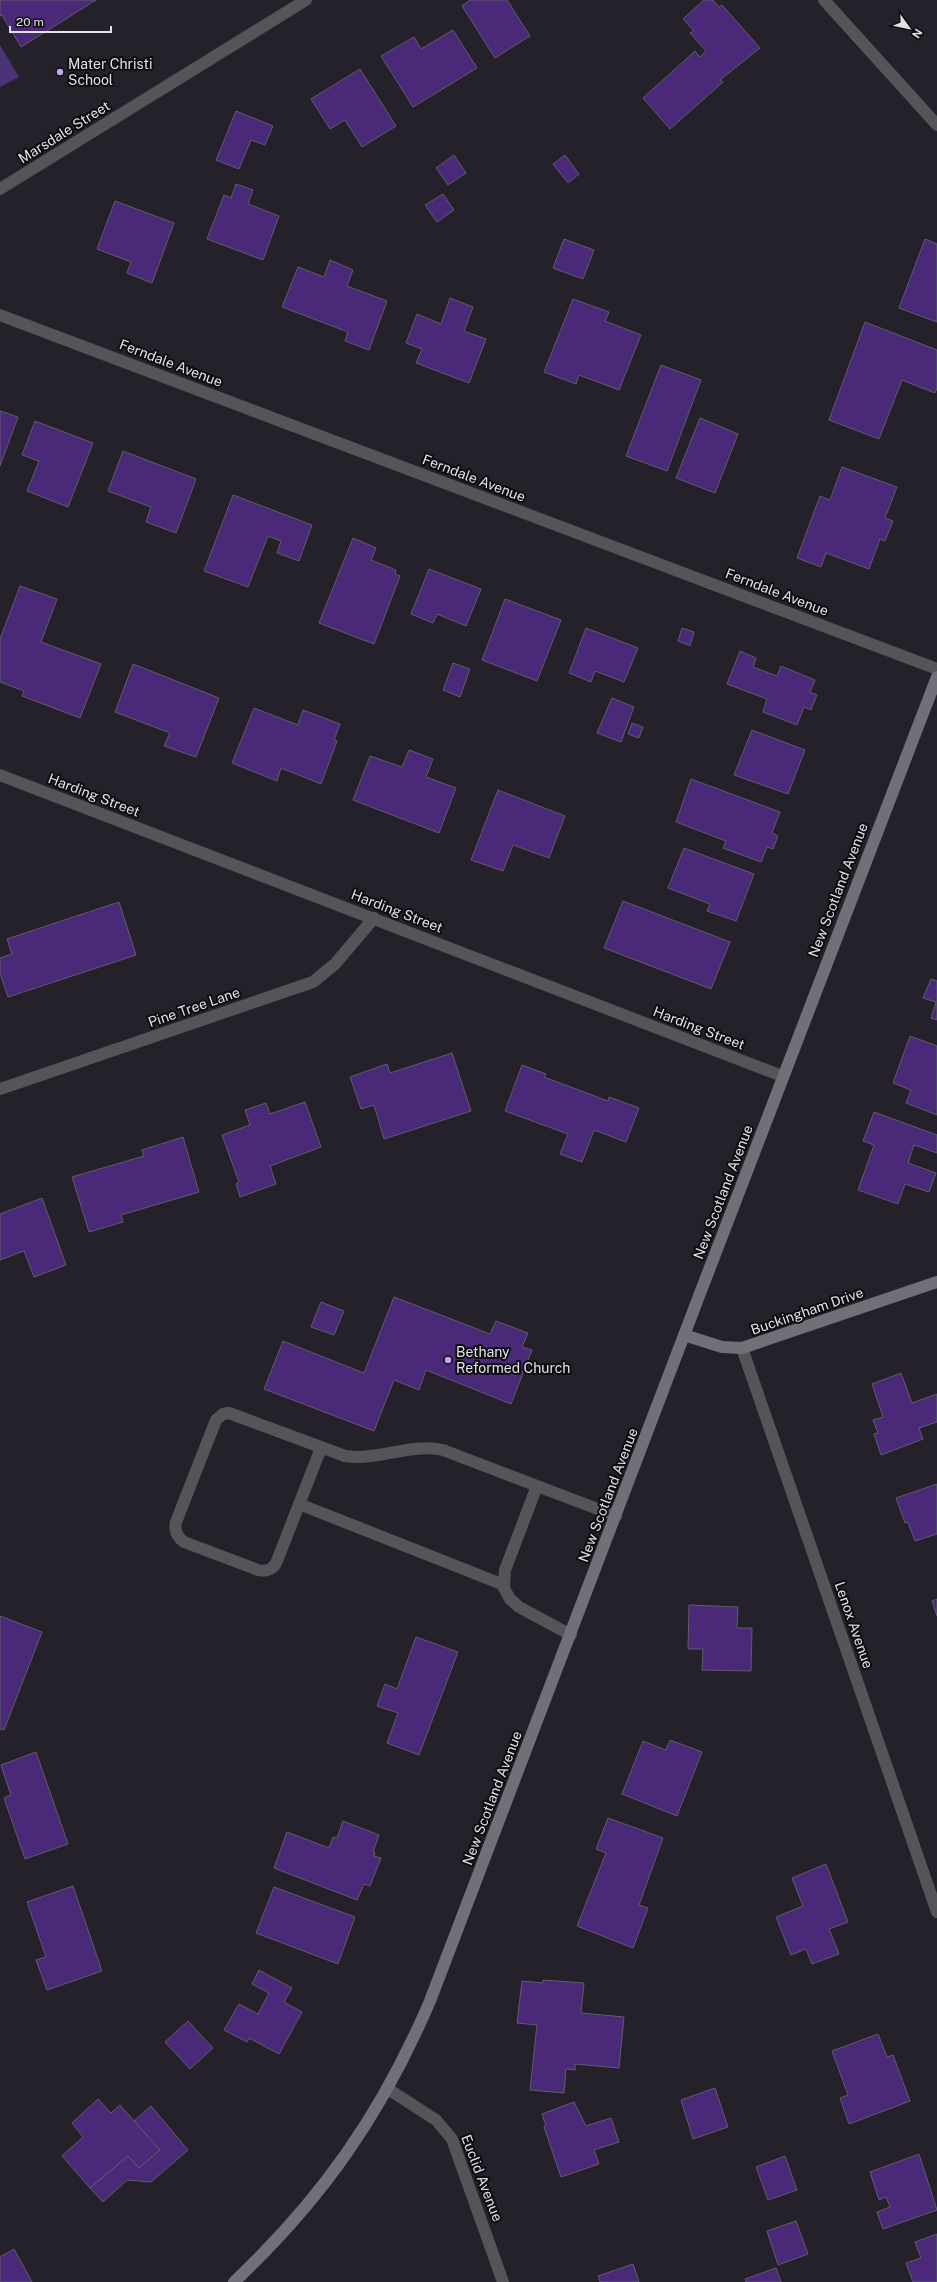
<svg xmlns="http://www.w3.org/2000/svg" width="937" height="2282" font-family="'Public Sans',sans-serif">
<rect width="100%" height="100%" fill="#24212b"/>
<path fill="#4c3375" d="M0 45 19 77 0 87Z"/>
<g fill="#4a2979" stroke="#605c68">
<path d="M0 0H96L21 47 2 15 0 16Z"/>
<path d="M470 0H507L530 36 495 58 462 6Z"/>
<path d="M704 0H713L719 7 722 5 760 48 720 80 723 82 670 129 643 98 695 51 700 57 706 51 690 33 694 31 683 19Z"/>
<path d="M453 30 477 68 413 107 381 56 414 37 421 49Z"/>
<path d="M360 69 396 126 362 147 345 120 330 129 311 99Z"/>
<path d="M236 111 273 126 265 145 251 140 239 169 216 160Z"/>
<path d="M454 155 466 173 448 185 436 168Z"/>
<path d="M565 155 579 174 568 183 553 164Z"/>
<path d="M236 184 253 190 248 204 279 216 263 260 207 239 224 195 231 198Z"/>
<path d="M443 194 454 210 437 222 425 205Z"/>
<path d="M115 201 174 223 152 283 127 273 131 262 97 249Z"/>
<path d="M564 239 594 250 583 279 553 268Z"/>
<path d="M925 239 937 244V322L899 308Z"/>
<path d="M330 260 353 270 347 286 387 301 369 350 345 341 348 332 282 307 298 267 324 277Z"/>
<path d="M450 298 473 307 464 331 486 339 469 383 416 363 422 349 406 343 417 314 441 324Z"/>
<path d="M573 299 609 312 605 321 641 335 619 390 579 375 576 384 544 372Z"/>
<path d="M865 322 937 350V388L935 393 902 380 879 439 829 420Z"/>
<path d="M661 365 701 380 667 471 626 456Z"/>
<path d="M0 411 18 417 0 466Z"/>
<path d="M700 418 738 434 715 493 676 478Z"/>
<path d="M35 421 93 443 68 507 27 491 39 461 22 455Z"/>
<path d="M123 451 196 479 176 533 146 522 151 507 108 491Z"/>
<path d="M842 467 897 487 885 518 893 521 885 541 880 539 869 569 826 553 821 567 797 558 820 496 830 500Z"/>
<path d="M233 495 312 525 299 561 277 553 281 541 268 536 248 587 204 571Z"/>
<path d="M353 538 376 548 371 560 396 570 395 574 400 576 374 644 319 623Z"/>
<path d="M429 569 481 589 466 626 437 614 433 623 411 614Z"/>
<path d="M20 586 57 599 41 642 101 664 80 718 22 696 24 691 0 682V639Z"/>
<path d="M505 599 561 620 537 681 482 660Z"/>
<path d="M586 628 638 648 624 682 595 671 591 682 569 673Z"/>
<path d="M682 628 694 632 690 646 678 641Z"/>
<path d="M740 651 756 658 753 667 777 676 781 666 815 680 810 692 817 695 811 710 804 707 797 725 763 712 767 699 727 684Z"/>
<path d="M453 663 470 669 460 697 443 690Z"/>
<path d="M133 664 219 698 196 757 164 746 170 733 115 712Z"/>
<path d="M612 698 634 707 621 742 597 733Z"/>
<path d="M254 708 298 725 303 710 340 724 334 740 337 741 321 784 281 768 277 781 232 763Z"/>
<path d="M632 723 643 727 639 738 628 734Z"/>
<path d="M752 730 805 750 788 794 734 775Z"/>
<path d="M409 750 433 759 426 777 456 788 439 833 353 800 370 756 402 767Z"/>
<path d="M691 779 780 812 772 833 778 836 773 849 767 847 761 862 723 848 726 841 676 822Z"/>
<path d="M498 790 565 816 549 858 513 845 503 871 471 860Z"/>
<path d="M684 848 754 874 736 921 707 911 710 904 668 888Z"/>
<path d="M623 901 730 942 711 989 604 948Z"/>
<path d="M119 902 136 955 8 997 0 973V958L12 954 7 939Z"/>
<path d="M931 979 937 981V1020L931 1018 936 1002 923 998Z"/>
<path d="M910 1036 937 1046V1115L906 1103 911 1090 893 1083Z"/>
<path d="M452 1053 471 1111 384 1139 374 1105 361 1109 350 1077 387 1064 390 1073Z"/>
<path d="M522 1065 546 1074 544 1077 608 1101 609 1097 639 1108 626 1142 594 1130 582 1162 560 1154 568 1134 505 1111Z"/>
<path d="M305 1102 321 1147 270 1166 276 1184 240 1197 236 1184 239 1182 222 1135 250 1125 245 1110 266 1103 270 1114Z"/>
<path d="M874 1112 937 1135V1153L914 1145 908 1163 936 1173 929 1192 905 1184 898 1204 858 1190 874 1145 863 1141Z"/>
<path d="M183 1137 199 1192 121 1215 123 1222 89 1232 72 1177 144 1156 142 1150Z"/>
<path d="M42 1198 66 1265 34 1277 24 1251 0 1260V1214Z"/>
<path d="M394 1297 490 1334 496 1321 528 1333 522 1347 532 1350 511 1404 426 1370 419 1390 394 1380 374 1431 264 1389 283 1341 364 1373Z"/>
<path d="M321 1302 344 1311 334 1335 311 1327Z"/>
<path d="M901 1373 912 1403 937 1394V1422L919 1428 923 1439 881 1455 874 1434 878 1433 873 1420 883 1417 872 1384Z"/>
<path d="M937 1484V1534L915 1541 908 1522 905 1523 896 1498Z"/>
<path d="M937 1599V1616L932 1601Z"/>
<path d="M689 1605 738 1607 737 1628H752L751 1671 702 1670 703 1649H688Z"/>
<path d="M0 1616 42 1632 4 1730 0 1729Z"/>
<path d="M416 1637 458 1652 419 1755 387 1743 398 1713 377 1706 385 1684 397 1689Z"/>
<path d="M670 1740 702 1752 677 1816 622 1794 643 1741 666 1750Z"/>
<path d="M36 1752 68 1844 25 1859 4 1798 11 1795 1 1765Z"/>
<path d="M608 1818 663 1838 639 1905 648 1908 633 1948 577 1926 606 1853 596 1849Z"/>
<path d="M343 1821 379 1835 373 1852H375L374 1856 381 1858 370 1886 364 1884 357 1900 274 1868 287 1832 329 1848 333 1837 337 1838Z"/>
<path d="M826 1864 848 1922 829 1929 839 1954 812 1964 806 1949 791 1955 776 1917 803 1906 792 1878Z"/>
<path d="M73 1886 102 1971 47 1990 36 1960 46 1957 27 1902Z"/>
<path d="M274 1887 355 1917 338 1964 256 1933Z"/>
<path d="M259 1970 292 1988 284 2002 302 2012 279 2054 249 2038 247 2042 224 2030 239 2004 258 2014 269 1993 252 1984Z"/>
<path d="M543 1980 584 1983 581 2013 624 2017 619 2068 575 2064V2070L566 2069 564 2093 530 2090 537 2025 517 2023 522 1981 543 1983Z"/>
<path d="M188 2021 213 2048 190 2069 165 2042Z"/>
<path d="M878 2034 887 2057 893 2055 910 2101 849 2124 840 2098 848 2095 832 2051Z"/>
<path d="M715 2088 728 2127 693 2139 681 2100Z"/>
<path d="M98 2099 111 2113 120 2105 160 2150 139 2168 128 2156 90 2188 62 2156 83 2137 72 2123Z"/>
<path d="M574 2102 586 2126 611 2118 619 2142 594 2150 599 2164 561 2177 544 2127 546 2126 542 2114Z"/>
<path d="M151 2106 188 2150 151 2182 127 2180 103 2202 90 2188 128 2156 139 2168 160 2150 134 2121Z"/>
<path d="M919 2154 937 2210 883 2229 877 2212 890 2207 886 2197 879 2200 870 2172Z"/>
<path d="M785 2156 797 2190 768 2200 756 2167Z"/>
<path d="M796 2221 808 2254 778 2265 767 2231Z"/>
<path d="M937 2234V2282H913L906 2263 921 2258 915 2242Z"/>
<path d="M14 2249 32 2282H0V2257Z"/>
<path d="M633 2264 639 2282H600L598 2276Z"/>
<path d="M776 2268 781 2282H746L745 2279Z"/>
</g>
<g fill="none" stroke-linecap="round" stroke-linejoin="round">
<g stroke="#555459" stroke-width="12">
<path d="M321 1448 277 1561C274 1569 266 1572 258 1570L184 1542C177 1537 174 1531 176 1522L216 1420 223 1414 229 1413 345 1456C378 1461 410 1443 443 1450L616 1516"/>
<path d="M537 1486 505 1570 504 1588 510 1599 519 1607 571 1635"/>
<path d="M299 1504 504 1585"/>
</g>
<g stroke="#555459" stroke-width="12">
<path d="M824 0 937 125"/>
<path d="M0 189 306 0"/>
<path d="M0 315 937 669"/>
<path d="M0 775 782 1076"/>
<path d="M0 1089 313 982 335 964 374 918"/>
<path d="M742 1348 937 1912"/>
<path d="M388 2089 436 2120 452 2139 503 2282"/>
</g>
<g stroke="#716f77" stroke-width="12">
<path d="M684 1335 722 1347 742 1348 937 1282"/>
<path d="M234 2282C323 2198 382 2113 430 2001 599 1559 766 1118 937 677"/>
</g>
</g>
<g fill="#c0a8f3" stroke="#0d0c10" stroke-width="1.5">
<circle cx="60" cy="72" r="4"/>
<circle cx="448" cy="1360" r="4"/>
</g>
<g text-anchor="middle" stroke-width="4" stroke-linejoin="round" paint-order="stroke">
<g font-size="14" fill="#e2e1e7" stroke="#0d0c10" text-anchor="start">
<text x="68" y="69">Mater Christi<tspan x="68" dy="16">School</tspan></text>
<text x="456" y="1357">Bethany<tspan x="456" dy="16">Reformed Church</tspan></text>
</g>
<g font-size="14" fill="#e2e1e7" stroke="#0d0c10">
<text transform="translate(64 132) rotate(-32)" y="5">Marsdale Street</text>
<text transform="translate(171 363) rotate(21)" y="5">Ferndale Avenue</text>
<text transform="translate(474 478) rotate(21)" y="5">Ferndale Avenue</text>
<text transform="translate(777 592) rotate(21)" y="5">Ferndale Avenue</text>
<text transform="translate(94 795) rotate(21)" y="5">Harding Street</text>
<text transform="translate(838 890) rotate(-69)" y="5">New Scotland Avenue</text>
<text transform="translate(397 911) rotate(21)" y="5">Harding Street</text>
<text transform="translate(194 1007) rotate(-19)" y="5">Pine Tree Lane</text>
<text transform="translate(699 1028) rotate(21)" y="5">Harding Street</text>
<text transform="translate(723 1192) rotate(-69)" y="5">New Scotland Avenue</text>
<text transform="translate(807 1311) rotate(-19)" y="5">Buckingham Drive</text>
<text transform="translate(608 1495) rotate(-69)" y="5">New Scotland Avenue</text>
<text transform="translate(854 1625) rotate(71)" y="5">Lenox Avenue</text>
<text transform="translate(492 1798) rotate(-69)" y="5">New Scotland Avenue</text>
<text transform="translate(482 2178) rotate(69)" y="5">Euclid Avenue</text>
</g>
</g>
<g transform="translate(909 28) rotate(123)" stroke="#0d0c10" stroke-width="3" paint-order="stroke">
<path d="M0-3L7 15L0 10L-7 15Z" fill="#e2e1e7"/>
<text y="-6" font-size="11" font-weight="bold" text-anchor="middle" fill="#e2e1e7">N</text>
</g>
<path d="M10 26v6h101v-6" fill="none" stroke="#e2e1e7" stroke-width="2"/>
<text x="16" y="26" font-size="12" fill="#e2e1e7" stroke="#0d0c10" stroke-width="3" paint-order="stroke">20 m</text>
</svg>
